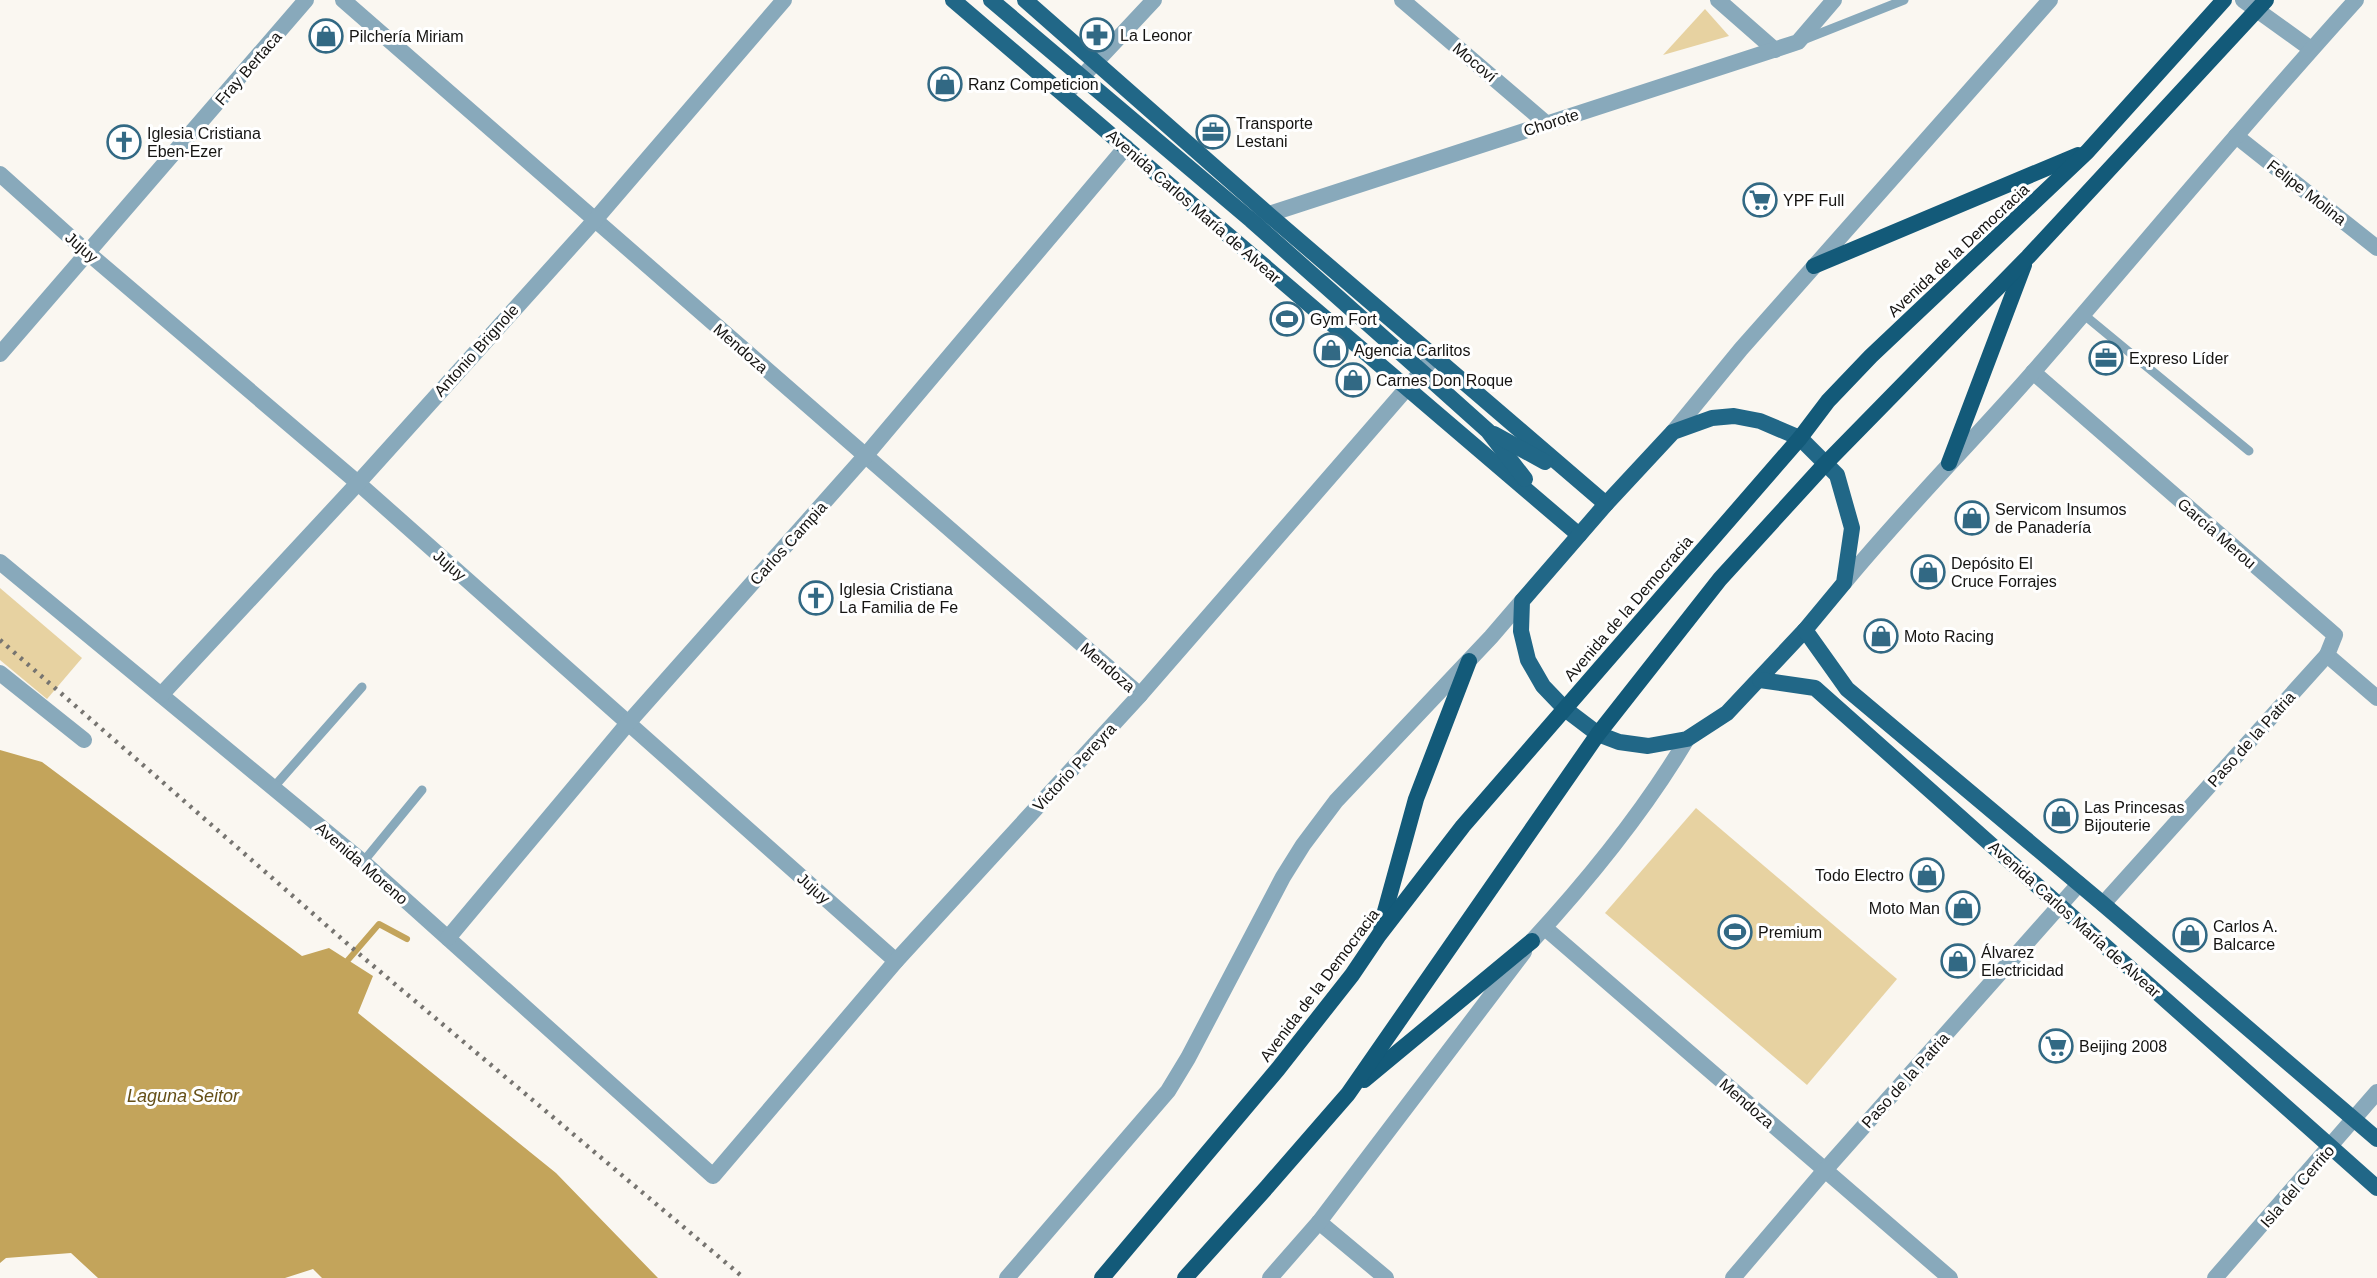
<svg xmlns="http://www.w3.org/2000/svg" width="2377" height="1278" font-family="Arial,sans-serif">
<rect width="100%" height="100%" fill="#faf7f1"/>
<g fill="#e7d2a1">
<path d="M1705 9 1729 36 1663 55Z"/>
<path d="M0 588 82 658 47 699 0 660Z"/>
<path d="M1696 808 1897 979 1807 1085 1605 913Z"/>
</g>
<path fill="#c3a45b" d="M0 750 42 762 302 956 329 948 373 976 358 1013 556 1173 658 1278H322L313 1269 285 1278H98L71 1253 6 1258 0 1263Z"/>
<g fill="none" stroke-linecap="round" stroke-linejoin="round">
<path stroke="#c3a45b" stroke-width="6" d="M348 960 379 924 407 939"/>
<g stroke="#88a9bb" stroke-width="9">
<path d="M1803 40 1904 0"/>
<path d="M2083 314 2249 451"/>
<path d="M273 788 362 687"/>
<path d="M363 862 422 790"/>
</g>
<g stroke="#88a9bb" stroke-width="16">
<path d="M343 0 1140 695"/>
<path d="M1402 0 1547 124"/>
<path d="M1718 0 1775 50"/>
<path d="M2236 136 2377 248"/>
<path d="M0 174 88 253 358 483 896 961"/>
<path d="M1257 218 1798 42 1834 0"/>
<path d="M0 354 306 0"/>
<path d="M2033 372 2335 635 2327 655 2377 698"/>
<path d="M0 562 363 862 713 1176 896 961 1140 695 1434 357"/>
<path d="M0 673 84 740"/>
<path d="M161 695 358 483 594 221 784 0"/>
<path d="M2103 904 2327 655"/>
<path d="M1545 928 1950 1278"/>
<path d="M448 938 629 722 866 455 1126 147"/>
<path d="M1319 1222 1386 1278"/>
<path d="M1270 1278 1319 1222 1524 952"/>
<path d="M1733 1278 1825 1170 2079 884"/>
<path d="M2215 1278 2377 1092"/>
</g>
<g stroke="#88a9bb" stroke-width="16">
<path d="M2243 0 2311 49"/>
<path d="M1065 95 1154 0"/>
<path d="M1673 432 1741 349 2050 0"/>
<path d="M1844 583C1905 509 1972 442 2035 370 2142 247 2246 121 2356 0"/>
<path d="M1532 941C1588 880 1645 810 1687 739"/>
<path d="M1007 1278 1168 1091 1188 1058 1283 877 1303 845 1336 801 1491 637 1522 601"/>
</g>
<g stroke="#216787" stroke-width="16">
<path d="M953 0 1579 535"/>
<path d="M991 0 1251 220 1421 371 1488 431 1525 479"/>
<path d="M1025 0 1268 214 1606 504"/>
<path d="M1734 416 1760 421 1800 438 1837 475 1852 528 1844 583 1805 630 1727 713 1687 739 1648 746 1619 742 1598 734 1565 709 1543 686 1528 660 1521 631 1522 601 1606 504 1673 432 1712 418Z"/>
<path d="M1494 434 1545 462"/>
<path d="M1805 630 1847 689 2103 904 2377 1139"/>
<path d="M1760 680 1815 688 2377 1188"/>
</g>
<g stroke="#135a79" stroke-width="16">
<path d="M1814 266 2078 155"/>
<path d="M1949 463 2024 265"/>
<path d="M1381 926 1416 799 1469 661"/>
<path d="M1364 1080 1532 941"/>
<path d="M1102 1278 1278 1069 1352 975 1379 935 1463 826 1800 438 1828 401 1871 356 2087 152 2224 0"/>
<path d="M1185 1278 1267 1187 1348 1094 1598 734 1720 579 1825 464 2028 257 2266 0"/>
</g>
<path stroke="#767470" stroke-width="4.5" stroke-dasharray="3 6" stroke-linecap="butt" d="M0 640 358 953 744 1278"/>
</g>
<defs>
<symbol id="pharmacy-ring" viewBox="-11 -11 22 22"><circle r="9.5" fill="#fff" stroke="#326984" stroke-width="1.5"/><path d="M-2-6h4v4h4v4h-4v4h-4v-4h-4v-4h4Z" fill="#326984"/></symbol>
<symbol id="shop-ring" viewBox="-11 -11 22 22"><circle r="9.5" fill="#fff" stroke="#326984" stroke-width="1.5"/><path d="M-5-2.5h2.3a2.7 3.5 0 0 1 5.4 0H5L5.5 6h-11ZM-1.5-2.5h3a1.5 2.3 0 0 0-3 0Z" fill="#326984"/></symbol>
<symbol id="office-ring" viewBox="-11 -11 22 22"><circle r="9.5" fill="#fff" stroke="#326984" stroke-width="1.5"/><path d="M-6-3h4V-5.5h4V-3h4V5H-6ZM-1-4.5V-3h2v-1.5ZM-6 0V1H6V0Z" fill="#326984"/></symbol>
<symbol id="church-ring" viewBox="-11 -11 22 22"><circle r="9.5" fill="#fff" stroke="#326984" stroke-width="1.5"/><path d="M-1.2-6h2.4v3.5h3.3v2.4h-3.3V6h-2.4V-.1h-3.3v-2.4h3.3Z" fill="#326984"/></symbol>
<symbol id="supermarket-ring" viewBox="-11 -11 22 22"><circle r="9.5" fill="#fff" stroke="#326984" stroke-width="1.5"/><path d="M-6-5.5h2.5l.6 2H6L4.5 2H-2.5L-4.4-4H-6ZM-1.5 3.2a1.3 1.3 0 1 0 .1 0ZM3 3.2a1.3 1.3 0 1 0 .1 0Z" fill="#326984"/></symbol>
<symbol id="stadium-ring" viewBox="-11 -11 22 22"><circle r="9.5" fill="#fff" stroke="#326984" stroke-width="1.5"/><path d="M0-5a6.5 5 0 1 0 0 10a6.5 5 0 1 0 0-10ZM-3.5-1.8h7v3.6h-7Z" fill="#326984"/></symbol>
</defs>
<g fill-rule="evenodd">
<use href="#pharmacy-ring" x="1078" y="16" width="38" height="38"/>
<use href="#shop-ring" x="307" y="17" width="38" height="38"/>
<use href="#shop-ring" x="926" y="65" width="38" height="38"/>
<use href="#office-ring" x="1194" y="113" width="38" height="38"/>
<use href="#church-ring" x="105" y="123" width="38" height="38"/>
<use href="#supermarket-ring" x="1741" y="181" width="38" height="38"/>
<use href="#stadium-ring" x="1268" y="300" width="38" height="38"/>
<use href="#shop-ring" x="1312" y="331" width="38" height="38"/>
<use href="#office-ring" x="2087" y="339" width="38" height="38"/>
<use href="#shop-ring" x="1334" y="361" width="38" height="38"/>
<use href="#shop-ring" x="1953" y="499" width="38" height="38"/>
<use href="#shop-ring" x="1909" y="553" width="38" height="38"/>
<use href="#church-ring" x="797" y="579" width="38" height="38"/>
<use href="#shop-ring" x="1862" y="617" width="38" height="38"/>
<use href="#shop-ring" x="2042" y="797" width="38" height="38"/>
<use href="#shop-ring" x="1908" y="856" width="38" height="38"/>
<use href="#shop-ring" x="1944" y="889" width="38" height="38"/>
<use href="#stadium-ring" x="1716" y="913" width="38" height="38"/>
<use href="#shop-ring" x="2171" y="916" width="38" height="38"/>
<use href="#shop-ring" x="1939" y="942" width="38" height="38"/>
<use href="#supermarket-ring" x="2037" y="1027" width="38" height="38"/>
</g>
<g text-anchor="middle" stroke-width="6" stroke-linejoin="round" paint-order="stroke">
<g font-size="16" fill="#151412" stroke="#fff" text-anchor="start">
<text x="1120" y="41">La Leonor</text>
<text x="349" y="42">Pilchería Miriam</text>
<text x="968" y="90">Ranz Competicion</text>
<text x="1236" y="129">Transporte<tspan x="1236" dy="18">Lestani</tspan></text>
<text x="147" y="139">Iglesia Cristiana<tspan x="147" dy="18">Eben-Ezer</tspan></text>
<text x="1783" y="206">YPF Full</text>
<text x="1310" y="325">Gym Fort</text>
<text x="1354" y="356">Agencia Carlitos</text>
<text x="2129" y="364">Expreso Líder</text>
<text x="1376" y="386">Carnes Don Roque</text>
<text x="1995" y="515">Servicom Insumos<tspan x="1995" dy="18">de Panadería</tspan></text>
<text x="1951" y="569">Depósito El<tspan x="1951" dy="18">Cruce Forrajes</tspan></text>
<text x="839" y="595">Iglesia Cristiana<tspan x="839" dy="18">La Familia de Fe</tspan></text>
<text x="1904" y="642">Moto Racing</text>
<text x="2084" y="813">Las Princesas<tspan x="2084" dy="18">Bijouterie</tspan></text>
<text x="1904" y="881" text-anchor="end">Todo Electro</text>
<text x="1940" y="914" text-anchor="end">Moto Man</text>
<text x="2213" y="932">Carlos A.<tspan x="2213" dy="18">Balcarce</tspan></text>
<text x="1758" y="938">Premium</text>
<text x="1981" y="958">Álvarez<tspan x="1981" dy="18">Electricidad</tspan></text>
<text x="2079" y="1052">Beijing 2008</text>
</g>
<g font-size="16" fill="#151412" stroke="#fff">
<text transform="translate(1475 62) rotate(40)" y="6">Mocoví</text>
<text transform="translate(248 68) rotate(-49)" y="6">Fray Bertaca</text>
<text transform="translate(1551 122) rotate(-18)" y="6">Chorote</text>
<text transform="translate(2307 192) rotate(38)" y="6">Felipe Molina</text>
<text transform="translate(1194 206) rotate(41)" y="6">Avenida Carlos María de Alvear</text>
<text transform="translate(82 247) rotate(41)" y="6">Jujuy</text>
<text transform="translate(1958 250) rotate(-43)" y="6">Avenida de la Democracia</text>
<text transform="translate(741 348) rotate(41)" y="6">Mendoza</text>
<text transform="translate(476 350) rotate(-48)" y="6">Antonio Brignole</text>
<text transform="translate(2217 533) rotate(41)" y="6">García Merou</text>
<text transform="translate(788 543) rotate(-48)" y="6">Carlos Campia</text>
<text transform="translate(450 565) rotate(41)" y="6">Jujuy</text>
<text transform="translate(1628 608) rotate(-49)" y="6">Avenida de la Democracia</text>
<text transform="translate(1108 667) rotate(41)" y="6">Mendoza</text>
<text transform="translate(2251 739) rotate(-48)" y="6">Paso de la Patria</text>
<text transform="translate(1074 767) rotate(-47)" y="6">Victorio Pereyra</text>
<text transform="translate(362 863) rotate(41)" y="6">Avenida Moreno</text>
<text transform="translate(814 888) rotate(42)" y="6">Jujuy</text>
<text transform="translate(2075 919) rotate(42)" y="6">Avenida Carlos María de Alvear</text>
<text transform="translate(1319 985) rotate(-53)" y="6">Avenida de la Democracia</text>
<text transform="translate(1905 1080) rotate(-48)" y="6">Paso de la Patria</text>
<text transform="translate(1747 1103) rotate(41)" y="6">Mendoza</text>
<text transform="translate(2297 1186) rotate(-49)" y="6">Isla del Cerrito</text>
</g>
<g font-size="18" font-style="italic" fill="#654f17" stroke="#fff">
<text x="183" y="1102">Laguna Seitor</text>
</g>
</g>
</svg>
